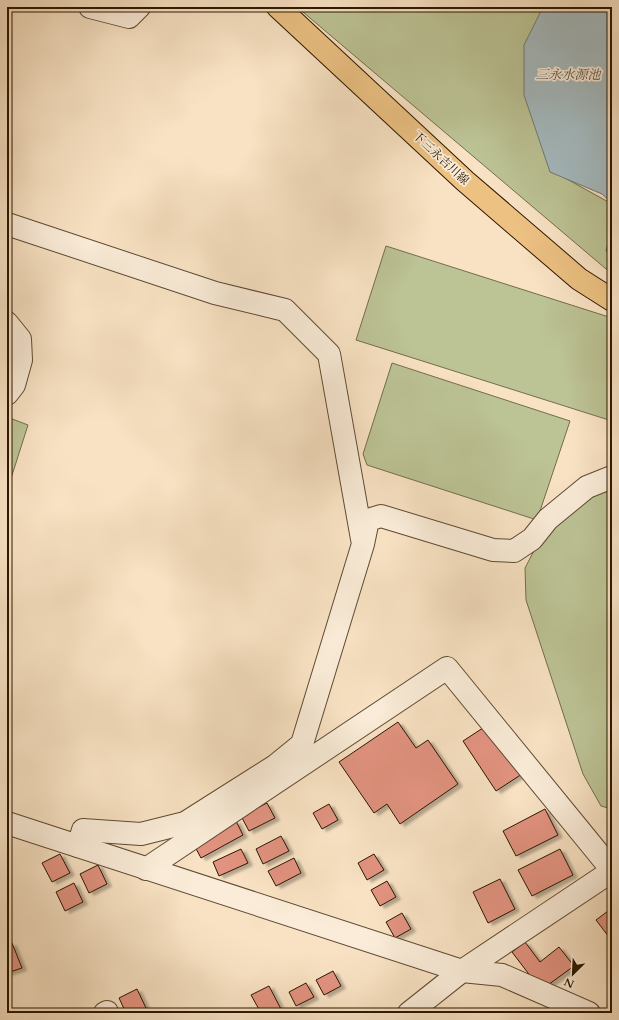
<svg xmlns="http://www.w3.org/2000/svg" width="619" height="1020" font-family="Cardo,'Noto Serif JP',serif">
<defs>
<filter id="shadow"><feDropShadow dx="4.5" dy="2.5" stdDeviation="1" flood-color="#0004"/></filter>
</defs>
<rect width="100%" height="100%" fill="#f8e2c3"/>
<filter id="stains"><feTurbulence type="fractalNoise" baseFrequency=".005" numOctaves="4"/><feColorMatrix values="0 0 0 0 .2 0 0 0 0 .09 0 0 0 0 .02 0 0 0 .5 -.17"/></filter>
<radialGradient id="worn" r=".72"><stop offset=".6" stop-color="#630" stop-opacity="0"/><stop offset="1" stop-color="#630" stop-opacity=".3"/></radialGradient>
<g fill="#bcc395" stroke="#736d4b">
<path d="M297 7H543L565 178 612 204V226L606 251 612 253V274Z"/>
<path d="M386 246 612 318V421L356 340Z"/>
<path d="M392 363 570 421 537 520 367 465 363 454Z"/>
<path d="M7 417 28 425 7 491Z"/>
<path d="M612 484V809L601 806 583 774 526 600 525 568 539 541 565 511Z"/>
</g>
<path fill="#a4babf" stroke="#737973" d="M543 7H612V203L602 194 550 172 524 95V45Z"/>
<g fill="#e29380" stroke="#2a1701" filter="url(#shadow)">
<path d="M398 722 416 748 428 740 458 784 400 824 387 804 374 813 339 762Z"/>
<path d="M489 724 522 774 496 791 463 741Z"/>
<path d="M267 803 275 818 249 831 241 816Z"/>
<path d="M329 804 338 820 322 829 313 813Z"/>
<path d="M545 809 558 835 516 856 503 831Z"/>
<path d="M236 821 243 835 201 858 193 843Z"/>
<path d="M281 836 289 851 263 864 256 849Z"/>
<path d="M241 849 248 863 219 876 213 862Z"/>
<path d="M560 849 573 875 532 896 518 870Z"/>
<path d="M60 854 70 873 52 882 42 863Z"/>
<path d="M374 854 384 870 367 880 358 863Z"/>
<path d="M294 858 301 873 276 886 268 871Z"/>
<path d="M98 865 107 884 89 893 80 874Z"/>
<path d="M500 879 515 909 488 923 473 892Z"/>
<path d="M387 881 396 897 380 906 371 890Z"/>
<path d="M74 883 83 902 65 911 56 892Z"/>
<path d="M612 908V941L596 920Z"/>
<path d="M402 913 411 929 395 938 386 922Z"/>
<path d="M525 942 540 962 559 947 574 966 541 990 512 952Z"/>
<path d="M12 943 22 968 7 973V945Z"/>
<path d="M333 971 341 986 324 995 316 980Z"/>
<path d="M306 983 314 997 296 1006 289 992Z"/>
<path d="M269 986 283 1013H261L251 995Z"/>
<path d="M137 989 146 1008 136 1013H126L119 998Z"/>
</g>
<g fill="none" stroke-linecap="round" stroke-linejoin="round">
<defs>
<g id="minor">
<path d="M90 7 129 17 139 7"/>
<path d="M7 224 215 293 285 310 329 354 362 539"/>
<path d="M7 323 20 339 21 360 14 385 7 394"/>
<path d="M7 823 462 971 502 975 589 1013"/>
<path d="M78 846 83 830 141 834 185 823 275 766 302 744 363 544 368 520 381 516 493 550 514 551 532 539 548 519 587 487 612 477"/>
<path d="M146 869 447 668 612 870"/>
<path d="M105 1013 107 1012"/>
<path d="M409 1013 462 971 612 871"/>
</g>
<path id="major" d="M278 7 465 181 579 279 612 300"/>
</defs>
<use href="#minor" stroke="#5e4a32" stroke-width="24"/>
<use href="#major" stroke="#2a1701" stroke-width="24"/>
<use href="#minor" stroke="#faecd8" stroke-width="22"/>
<use href="#major" stroke="#ecc182" stroke-width="22"/>
</g>
<g text-anchor="middle" stroke-width="3.5" stroke-linejoin="round" paint-order="stroke">
<g font-size="12" fill="#2a1701" stroke="#faecd8">
<text transform="translate(441 158) rotate(43)" y="4">下三永吉川線</text>
</g>
<g font-size="13" font-style="italic" fill="#555044" stroke="#faecd8">
<text x="568" y="79">三永水源池</text>
</g>
</g>
<rect width="619" height="1020" fill="none" stroke="#f8e2c3" stroke-width="24"/>
<rect x="8" y="8" width="603" height="1004" fill="none" stroke="#2a1701" stroke-width="2"/>
<rect x="12" y="12" width="595" height="996" fill="none" stroke="#2a1701"/>
<g transform="translate(573 974) rotate(204)" stroke="#faecd8" stroke-width="3" paint-order="stroke">
<path d="M0-3L7 15L0 10L-7 15Z" fill="#2a1701"/>
<text y="-6" font-size="11" font-weight="bold" text-anchor="middle" fill="#2a1701">N</text>
</g>
<rect width="100%" height="100%" filter="url(#stains)"/>
<rect width="100%" height="100%" fill="url(#worn)"/>
</svg>
